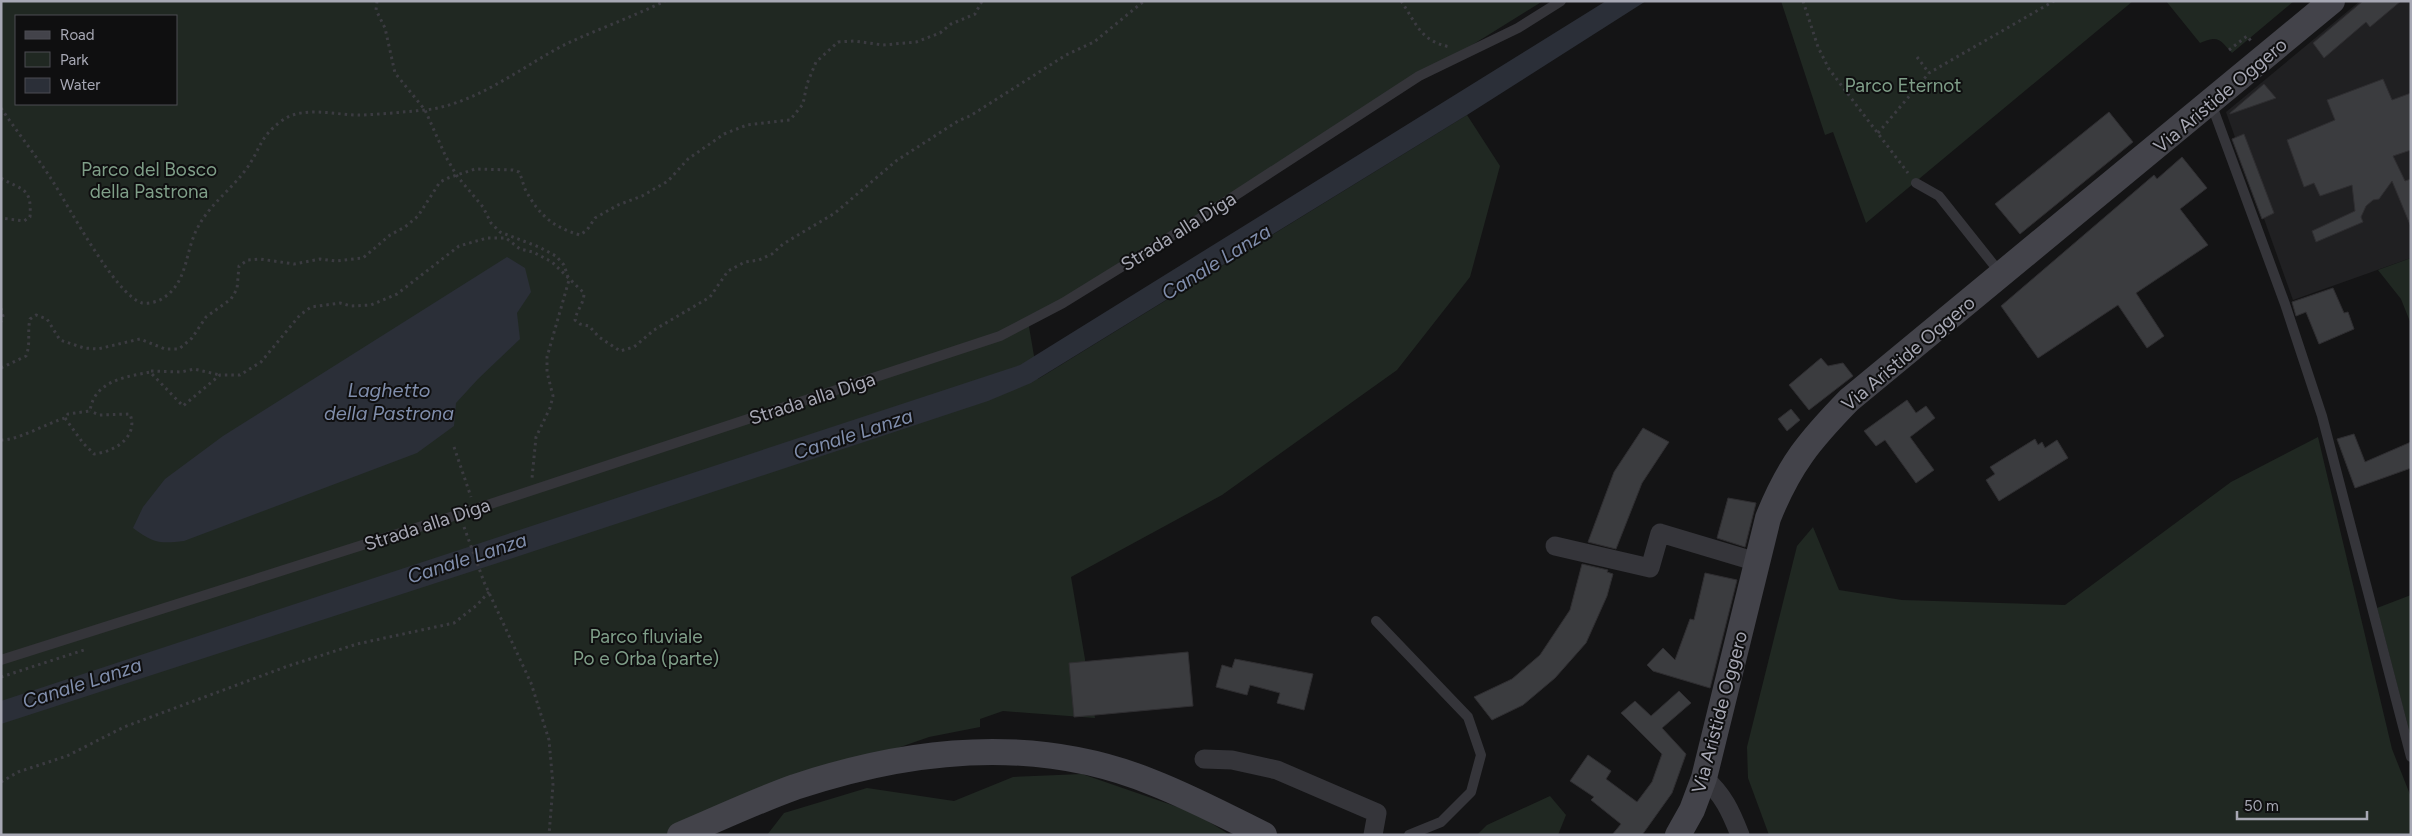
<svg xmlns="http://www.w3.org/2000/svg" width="2412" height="836" font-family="Figtree,sans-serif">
<rect width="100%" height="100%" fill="#141415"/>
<path fill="#202022" d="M2360 1H2411V258L2293 300 2226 112Z"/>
<g fill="#202822" fill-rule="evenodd">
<path d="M1 1H1543L1028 321 1038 379 1467 115 1500 166 1470 277 1397 370 1222 495 1071 577 1095 718 1003 711 980 719V727L929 737 869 758 676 835H1ZM16 16H176V104H16Z"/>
<path d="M1781 1H2133L1866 223 1833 132 1825 135Z"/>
<path d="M2166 1H2294L2232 53C2219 39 2219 35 2200 43Z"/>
<path d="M2411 258V324L2401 299 2378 270Z"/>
<path d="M2318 437 2392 749 2411 797V835H1769L1748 778 1747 747 1797 546 1813 527 1839 590 1902 600 2065 605 2231 482Z"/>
<path d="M2411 595V738L2377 608Z"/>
<path d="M1082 774 1195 813 1230 835H767L784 813 867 788 954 801 1013 777Z"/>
<path d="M1550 796 1566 815 1558 835H1477L1487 825Z"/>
</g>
<g fill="#2b2f38">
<path d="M1606 1H1646L1467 115 1031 383 988 401 510 559 1 724V701L1020 365Z"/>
<path d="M507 257 525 268 531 292 517 313 520 339 478 379 456 403 454 426 417 453 184 541C160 544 153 543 133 528L143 507 165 479 223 436Z"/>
</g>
<g fill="#3b3c3f" stroke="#2f2e31">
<path d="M2363 1H2401L2370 27 2366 22 2324 58 2313 43Z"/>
<path d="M2383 79 2392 100 2411 93V150L2393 156 2405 181 2411 179V227L2392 181 2379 199 2373 200 2366 206 2361 217 2363 222 2316 242 2312 231 2355 211 2352 185 2320 196 2314 183 2304 187 2287 140 2335 120 2327 100Z"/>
<path d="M2264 84 2276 98 2230 114V113Z"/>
<path d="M2109 112 2133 142 2020 234 1995 204Z"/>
<path d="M2244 134 2274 213 2262 219 2232 139Z"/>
<path d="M2182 157 2207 188 2180 209 2208 245 2136 293 2164 336 2147 348 2118 305 2038 358 2001 306 2154 175 2157 179Z"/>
<path d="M2333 288 2344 313 2348 312 2354 329 2319 344 2306 312 2296 316 2292 302Z"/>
<path d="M1821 358 1828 366 1843 363 1853 376 1809 410 1789 385Z"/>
<path d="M1907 400 1916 413 1926 406 1935 418 1910 437 1934 470 1916 483 1885 440 1876 446 1864 431Z"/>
<path d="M1791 409 1800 420 1787 431 1778 419Z"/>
<path d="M1643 428 1669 442 1642 483 1616 549 1588 542 1614 472Z"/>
<path d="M2354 434 2365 462 2411 442V468L2355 488 2337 439Z"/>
<path d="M2035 439 2038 445 2042 442 2045 448 2057 440 2068 458 1999 501 1986 480 1995 474 1990 467Z"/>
<path d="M1728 498 1756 503 1745 547 1717 538Z"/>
<path d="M1582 564 1608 570 1607 572 1613 574 1607 596 1586 643 1555 678 1523 705 1492 720 1474 697 1512 679 1540 655 1570 610Z"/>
<path d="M1705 573 1737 580 1710 688 1653 671 1647 665 1663 648 1675 660 1690 619 1694 620Z"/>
<path d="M1188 652 1193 706 1074 717 1069 663Z"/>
<path d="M1235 659 1313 674 1304 710 1277 703 1280 693 1250 685 1247 695 1216 687 1222 665 1232 668Z"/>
<path d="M1679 691 1691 703 1662 728 1686 754 1672 793 1642 835H1612L1621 824 1591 800 1594 797 1570 781 1588 755 1611 771 1606 779 1637 802 1652 782 1662 754 1621 713 1635 701 1651 716Z"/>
</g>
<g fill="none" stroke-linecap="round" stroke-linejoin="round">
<g stroke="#3b3b41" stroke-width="3" stroke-dasharray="2.5 4" stroke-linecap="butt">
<path d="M377 1 376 10 385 28 395 73 425 110 446 157 457 176 483 207 491 223 500 232 539 247 556 256 564 265 569 280 547 357V372L553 396 550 408 536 437 532 478"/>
<path d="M1401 1C1417 24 1420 41 1450 47"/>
<path d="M1803 1 1818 47 1829 69 1908 173"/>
<path d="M2229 50 2247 36 2251 41"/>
<path d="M1917 57 1929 73"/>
<path d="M1 108C17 132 35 154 50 177 67 203 115 295 142 303 148 304 155 302 160 300 189 284 184 252 198 227 210 204 232 189 247 168 260 150 259 138 280 122 302 104 337 116 362 115 383 114 404 112 425 110 477 104 521 67 566 44 598 29 632 17 665 1"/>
<path d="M1878 133 1929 73 2054 1"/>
<path d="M1 178C22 191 32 186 30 217L24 221 1 218"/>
<path d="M1 308 3 316 1 322"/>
<path d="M1 368 26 356C31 343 27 332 30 319L36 315 47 319 60 340 84 348 98 349 140 339 165 349H179L192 338 206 317 231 299 237 289 239 266 248 260 260 259 294 264 320 259 336 261 363 258 390 235 405 227 418 216 440 182 448 178 475 169 513 170 519 172C522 178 523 185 526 191 540 216 553 227 580 235L587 230 595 218 618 205 642 196 668 181 688 159 724 134 747 125 790 120 803 104 807 84 816 62 838 42 854 41 883 45 916 42 940 33 951 24 975 14 982 1"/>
<path d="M151 371 181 372 194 369 220 375"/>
<path d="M65 418 83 443 94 454C113 452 139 438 130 414L99 415 90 411"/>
<path d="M1 440C16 441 48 423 65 418L68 414 90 411C94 381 125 377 150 372L183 406 220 375H240L261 362 300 315 311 307 340 303 351 306 371 305 397 294 459 246 487 238H506L520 249 533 252 552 262 584 293C584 304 577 309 575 320L580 324 589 326 599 337 620 351 634 347 654 330 710 297 728 271 745 262 759 260 772 254 783 244 835 213 896 161 958 121 970 116 1066 55 1094 42 1144 1"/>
<path d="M454 447 471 497"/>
<path d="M464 527 484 582 531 683 549 740 553 785 549 835"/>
<path d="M1 677 84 650"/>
<path d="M1 782 18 772 67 756 124 727 288 666 357 644 454 623 477 605 489 592"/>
</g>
<g stroke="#35353a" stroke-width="10">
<path d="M2211 103 2285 304 2322 416 2411 757"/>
<path d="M1916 183 1939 196 2001 274"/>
<path d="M1376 621 1468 717 1481 755 1471 792 1441 822 1409 835"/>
<path d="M1 660 460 514 1000 336 1063 303 1199 219 1419 76 1518 28 1561 1"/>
</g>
<g stroke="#35353a" stroke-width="19">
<path d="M1555 546 1650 568 1660 533 1757 562"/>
<path d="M1204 759 1232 760 1277 770 1377 813 1373 835"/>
<path d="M1704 778C1723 794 1731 812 1740 835"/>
</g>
<g stroke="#43434a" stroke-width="26">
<path d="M680 835C718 819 756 801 795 787 912 748 1038 735 1154 783 1192 798 1228 817 1264 835"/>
<path d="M1678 835 1692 810 1704 778 1768 518C1789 465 1810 440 1849 400L2332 1"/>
</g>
</g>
<g text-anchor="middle" stroke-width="4" stroke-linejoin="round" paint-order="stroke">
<g font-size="19" fill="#7f9e88" stroke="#0f0f10">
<text x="1903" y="92">Parco Eternot</text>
<text x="149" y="176">Parco del Bosco<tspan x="149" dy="22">della Pastrona</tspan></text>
<text x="646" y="643">Parco fluviale<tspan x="646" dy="22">Po e Orba (parte)</tspan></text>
</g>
<g font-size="19" fill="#a7a8b4" stroke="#0f0f10">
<text transform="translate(2220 95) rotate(-40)" y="7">Via Aristide Oggero</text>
<text transform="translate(1178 231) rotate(-32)" y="7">Strada alla Diga</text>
<text transform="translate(1908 353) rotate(-40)" y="7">Via Aristide Oggero</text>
<text transform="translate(812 398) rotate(-18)" y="7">Strada alla Diga</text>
<text transform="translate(427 524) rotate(-18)" y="7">Strada alla Diga</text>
<text transform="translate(1719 712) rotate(-75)" y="7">Via Aristide Oggero</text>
</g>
<g font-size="20" font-style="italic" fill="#808eac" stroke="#0f0f10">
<text transform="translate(1216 262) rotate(-32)" y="7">Canale Lanza</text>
<text x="389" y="397">Laghetto<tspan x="389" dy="23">della Pastrona</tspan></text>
<text transform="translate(853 434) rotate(-18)" y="7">Canale Lanza</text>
<text transform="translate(467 558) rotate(-18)" y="7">Canale Lanza</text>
<text transform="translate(82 683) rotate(-18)" y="7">Canale Lanza</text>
</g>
</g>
<rect width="2412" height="836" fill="none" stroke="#a7a8b4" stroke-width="5"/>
<rect x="15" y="15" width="162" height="90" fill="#0f0f10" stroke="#4c4c52"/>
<rect x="25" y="31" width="25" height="8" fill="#43434a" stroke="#4c4c52"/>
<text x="60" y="40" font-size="15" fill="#a7a8b4">Road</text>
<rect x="25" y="52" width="25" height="15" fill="#202822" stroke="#4c4c52"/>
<text x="60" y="65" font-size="15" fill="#a7a8b4">Park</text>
<rect x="25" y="78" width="25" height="15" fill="#2b2f38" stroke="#4c4c52"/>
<text x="60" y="90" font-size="15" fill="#a7a8b4">Water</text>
<path d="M2237 811v8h130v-8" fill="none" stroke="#a7a8b4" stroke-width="2.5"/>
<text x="2244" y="811" font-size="15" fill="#a7a8b4" stroke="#0f0f10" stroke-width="4" paint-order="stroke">50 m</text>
</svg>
